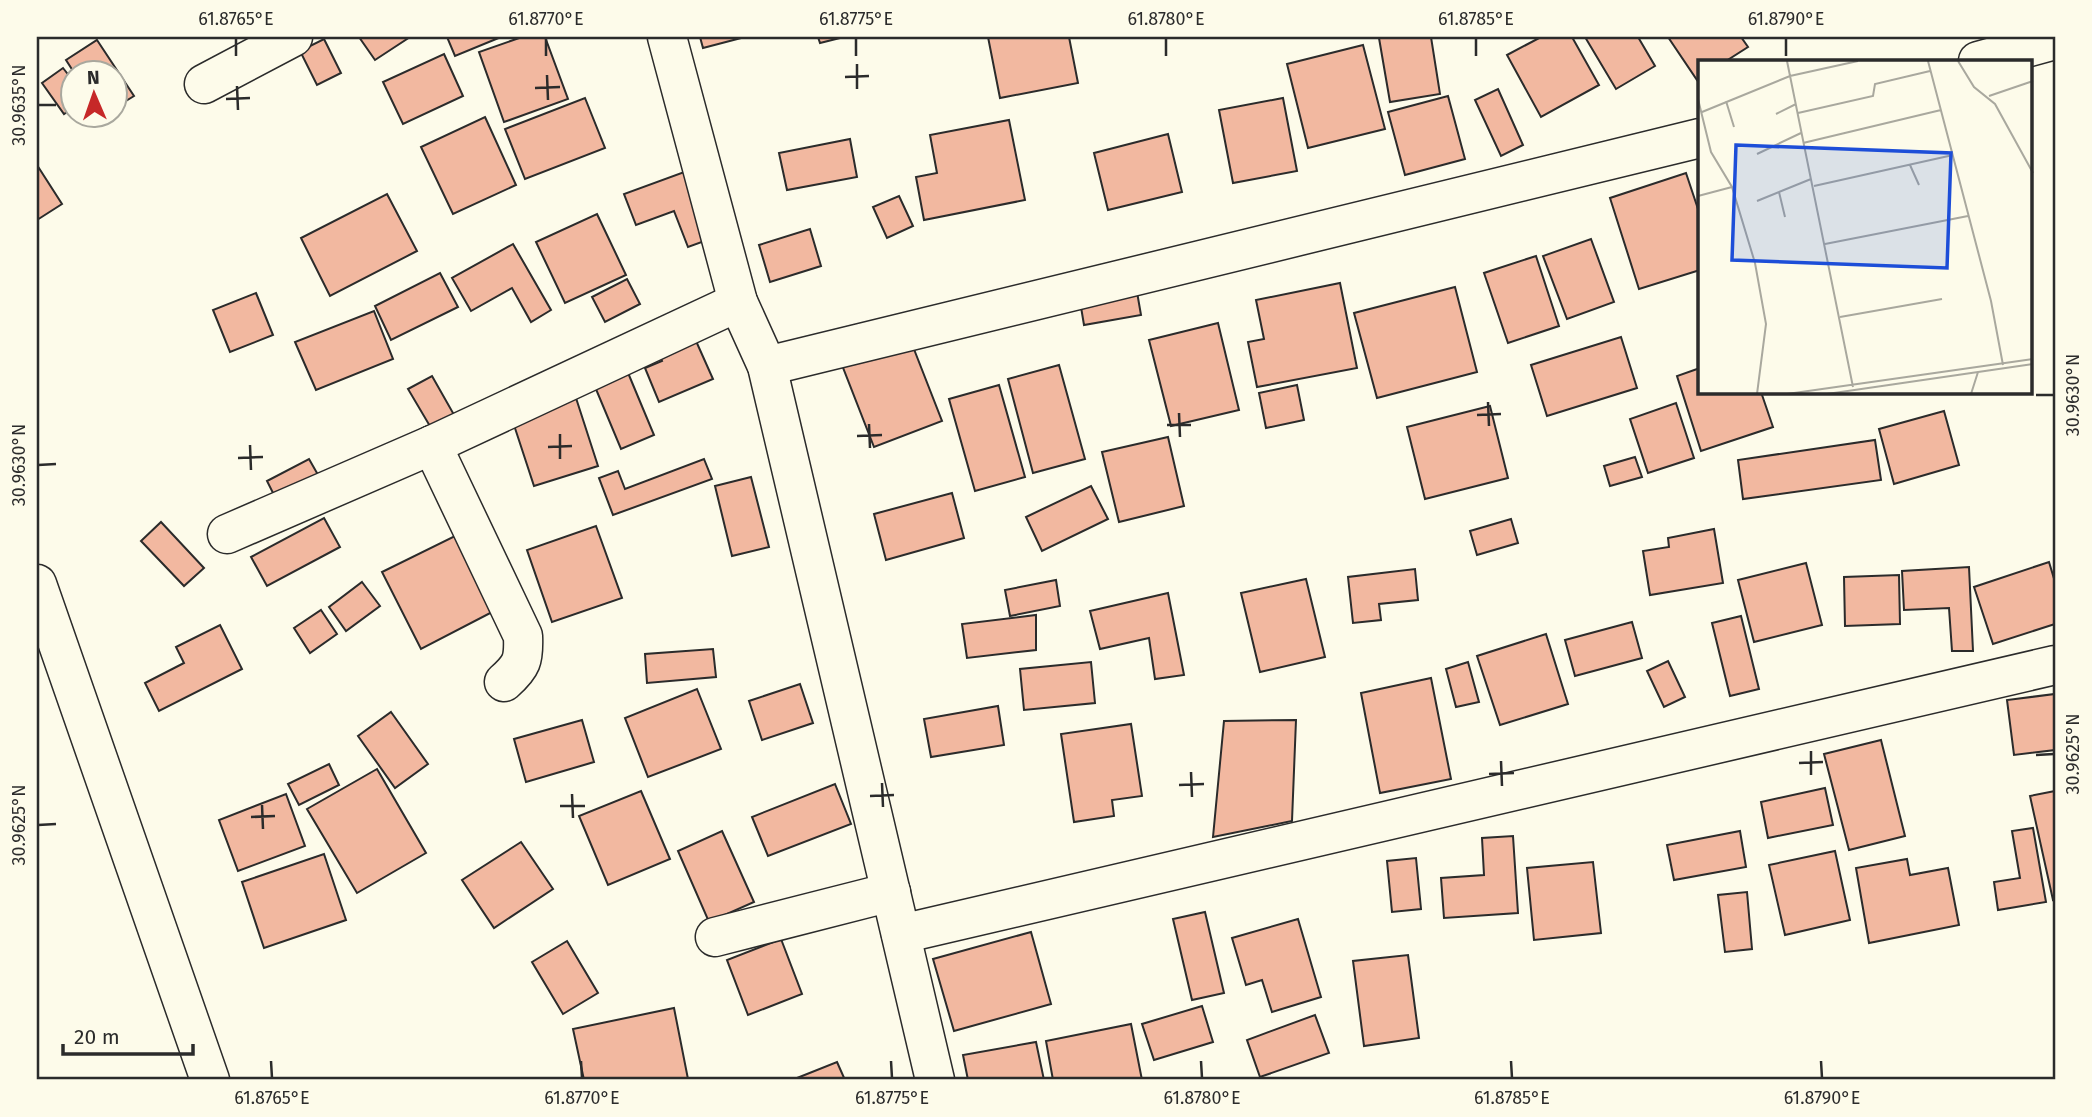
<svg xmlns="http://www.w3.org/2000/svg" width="2092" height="1117" font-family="'Fira Sans',sans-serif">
<rect width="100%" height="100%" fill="#fdfbea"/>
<g fill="#f2b8a0" stroke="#2b2b2b" stroke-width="2">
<path d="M359 37H410L375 60Z"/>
<path d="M447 37H501L455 56Z"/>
<path d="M522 37H545L568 99 504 122 479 52Z"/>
<path d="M700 37H745L703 48Z"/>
<path d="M818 37H844L820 43Z"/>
<path d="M988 37H1069L1078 83 1000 98Z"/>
<path d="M1387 37H1431L1440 94 1390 102 1379 38Z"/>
<path d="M1541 37H1572L1599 85 1541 117 1507 55Z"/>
<path d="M1585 37H1638L1655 66 1616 89Z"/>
<path d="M1668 37H1741L1748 47 1726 61H1700V78L1697 80Z"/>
<path d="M324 39 341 73 317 85 300 51Z"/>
<path d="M97 40 134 96 116 107V74H75L66 60Z"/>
<path d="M1363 45 1385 129 1308 148 1287 64Z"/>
<path d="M444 54 463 96 403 124 383 82Z"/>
<path d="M63 68 74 82V107L64 114 42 83Z"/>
<path d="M1498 89 1523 145 1501 156 1475 100Z"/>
<path d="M1448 96 1465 159 1405 175 1388 112Z"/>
<path d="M585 98 605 148 525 179 505 129Z"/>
<path d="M1283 98 1297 171 1233 183 1219 110Z"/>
<path d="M485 117 516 185 453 214 421 147Z"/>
<path d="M1009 120 1025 200 924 220 916 177 937 173 930 135Z"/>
<path d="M1168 134 1182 192 1108 210 1094 153Z"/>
<path d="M850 139 857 177 787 190 779 153Z"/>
<path d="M37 165 62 204 37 220Z"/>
<path d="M687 171 713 238 688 247 674 211 636 225 624 194Z"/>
<path d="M1686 173 1700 215V270L1639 289 1610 198Z"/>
<path d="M387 194 417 251 330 296 301 238Z"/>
<path d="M899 196 913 226 887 238 873 207Z"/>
<path d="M597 214 626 275 565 303 536 242Z"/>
<path d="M810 229 821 266 770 282 759 245Z"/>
<path d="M1591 239 1614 302 1567 319 1543 256Z"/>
<path d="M513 244 551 310 531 322 512 288 471 311 452 278Z"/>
<path d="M1536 256 1559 326 1508 343 1484 273Z"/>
<path d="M440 273 458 307 391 340 375 306Z"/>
<path d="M627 279 640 304 605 322 592 297Z"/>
<path d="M1340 283 1357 368 1257 387 1248 342 1264 339 1256 300Z"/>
<path d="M1455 287 1477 372 1377 398 1354 313Z"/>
<path d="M1137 292 1141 315 1084 325 1080 301Z"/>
<path d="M256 293 273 335 230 352 213 310Z"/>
<path d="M374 311 393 359 316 390 295 342Z"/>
<path d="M1218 323 1239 410 1171 426 1149 340Z"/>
<path d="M692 332 713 379 659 402 645 368 662 361 656 347Z"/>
<path d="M1621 337 1637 388 1547 416 1531 365Z"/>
<path d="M910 339 942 421 874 447 842 365Z"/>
<path d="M1059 365 1085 459 1033 473 1008 379Z"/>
<path d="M626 368 654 435 621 449 593 382Z"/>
<path d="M1700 368V392H1761L1773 427 1701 451 1677 376Z"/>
<path d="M432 376 457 420 434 433 408 389Z"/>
<path d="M999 385 1025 477 975 491 949 399Z"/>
<path d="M1297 385 1304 420 1266 428 1259 393Z"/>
<path d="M576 398 598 466 534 486 512 419Z"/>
<path d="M1676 403 1694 458 1648 473 1630 419Z"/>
<path d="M1490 406 1508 478 1425 499 1407 427Z"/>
<path d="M1944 411 1959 465 1894 484 1879 429Z"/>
<path d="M1168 437 1184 506 1119 522 1102 452Z"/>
<path d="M1875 440 1881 480 1743 499 1738 460Z"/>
<path d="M1635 457 1642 477 1610 486 1604 466Z"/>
<path d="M309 459 321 480 278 503 267 481Z"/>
<path d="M704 459 712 479 613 515 599 478 618 471 625 489Z"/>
<path d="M751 477 769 547 732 556 715 486Z"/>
<path d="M1091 486 1108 519 1042 551 1026 517Z"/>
<path d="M952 493 964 538 886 560 874 514Z"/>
<path d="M324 518 340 547 267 586 251 557Z"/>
<path d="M1511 519 1518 543 1477 555 1470 531Z"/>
<path d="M161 522 204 568 184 586 141 541Z"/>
<path d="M596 526 622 598 552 622 527 550Z"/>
<path d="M1714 529 1723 583 1650 595 1643 551 1669 547 1668 538Z"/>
<path d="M459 534 498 609 421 649 382 572Z"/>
<path d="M2049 562 2055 582V624L1993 644 1974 587Z"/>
<path d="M1806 563 1822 625 1754 642 1738 580Z"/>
<path d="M1969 567 1973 651H1952L1949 608 1904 610 1902 571Z"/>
<path d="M1415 569 1418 600 1379 604 1381 620 1353 623 1348 577Z"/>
<path d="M1899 575 1900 624 1845 626 1844 577Z"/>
<path d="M1306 579 1325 657 1260 672 1241 593Z"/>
<path d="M1056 580 1060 606 1010 616 1005 590Z"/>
<path d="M362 582 380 606 346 631 329 607Z"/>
<path d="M1168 593 1184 675 1155 679 1149 638 1100 649 1090 611Z"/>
<path d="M321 610 337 634 310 653 294 628Z"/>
<path d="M1036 615V650L967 658 962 624Z"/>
<path d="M1741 616 1759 689 1730 696 1712 623Z"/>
<path d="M1632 622 1642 658 1575 676 1565 640Z"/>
<path d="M220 625 242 669 159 711 145 683 184 663 176 647Z"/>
<path d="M1546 634 1568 704 1500 725 1477 656Z"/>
<path d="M713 649 716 677 647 683 645 654Z"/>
<path d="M1668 661 1685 697 1664 707 1647 671Z"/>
<path d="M1091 662 1095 703 1024 710 1020 669Z"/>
<path d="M1468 662 1479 702 1456 707 1446 669Z"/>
<path d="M1431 678 1451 779 1380 793 1361 693Z"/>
<path d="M800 684 813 723 762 740 749 701Z"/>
<path d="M697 689 721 749 648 777 625 718Z"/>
<path d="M2055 694V750L2014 755 2007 700Z"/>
<path d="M998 706 1004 745 931 757 924 719Z"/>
<path d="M391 712 428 764 395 788 358 736Z"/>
<path d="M582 720 594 762 526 782 514 739Z"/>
<path d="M1296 720 1292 821 1213 837 1224 721Z"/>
<path d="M1131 724 1142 796 1112 800 1114 816 1074 822 1061 734Z"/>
<path d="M1881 740 1905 836 1849 850 1824 754Z"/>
<path d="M329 764 339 785 299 805 288 784Z"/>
<path d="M377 769 426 853 357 893 307 809Z"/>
<path d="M835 784 851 824 768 856 752 817Z"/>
<path d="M1825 788 1833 825 1768 838 1761 802Z"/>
<path d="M641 791 670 859 608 885 579 816Z"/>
<path d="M2055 791V899L2053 900 2030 796Z"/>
<path d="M286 794 305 846 238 871 219 820Z"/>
<path d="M2033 828 2046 902 1998 910 1994 882 2020 878 2012 831Z"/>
<path d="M722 831 754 902 709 922 678 851Z"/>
<path d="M1740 831 1746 867 1674 880 1667 845Z"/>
<path d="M1513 836 1518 913 1444 918 1441 878 1484 875 1482 838Z"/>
<path d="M521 842 553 889 494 928 462 880Z"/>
<path d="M1835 851 1850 920 1785 935 1769 865Z"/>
<path d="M324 854 346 920 264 948 242 882Z"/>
<path d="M1416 858 1421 909 1392 912 1387 861Z"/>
<path d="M1907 859 1910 875 1948 868 1959 925 1869 943 1856 868Z"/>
<path d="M1593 862 1601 933 1534 940 1527 868Z"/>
<path d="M1747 892 1752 949 1725 952 1718 895Z"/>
<path d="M1205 912 1224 993 1192 1000 1173 919Z"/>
<path d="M1298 919 1321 997 1272 1012 1262 980 1246 985 1232 938Z"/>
<path d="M1031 932 1051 1004 954 1031 933 959Z"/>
<path d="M781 939 802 994 748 1015 727 960Z"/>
<path d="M567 941 598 993 563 1014 532 962Z"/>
<path d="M1408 955 1419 1038 1364 1046 1353 961Z"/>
<path d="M1202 1006 1213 1042 1154 1060 1142 1024Z"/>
<path d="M674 1008 688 1079 584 1080 573 1029Z"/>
<path d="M1315 1015 1329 1053 1260 1077 1247 1040Z"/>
<path d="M1131 1024 1142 1080H1053L1046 1041Z"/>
<path d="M1036 1042 1044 1080H968L963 1055Z"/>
<path d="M837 1062 845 1080H792Z"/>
</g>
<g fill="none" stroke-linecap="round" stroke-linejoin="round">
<defs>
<g id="minor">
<path d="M667 37 738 302 767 366 935 1080"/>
<path d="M1978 61 2055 40"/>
<path d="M204 84 293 37"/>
<path d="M767 366 1700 138"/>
<path d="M432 445 523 636C524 660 522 666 504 682"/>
<path d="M227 534 432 445 738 302"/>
<path d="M37 584 210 1080"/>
<path d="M901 934 2055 665"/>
<path d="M715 937 891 892"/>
</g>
</defs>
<use href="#minor" stroke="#2b2b2b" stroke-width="41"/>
<use href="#minor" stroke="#fdfbea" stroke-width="38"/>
</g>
<path fill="none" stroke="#2b2b2b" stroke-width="2.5" d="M236 38V56M546 38V56M856 38V56M1166 38V56M1476 38V56M1786 38V56M857 64V89M547 75 548 100M845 77 869 76M237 86 238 110M535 88 560 87M226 99 250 98M38 105H56M2036 395H2054M1488 402 1489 426M1179 413 1180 437M1477 415 1501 414M869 424 870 448M1167 425H1191M560 434V459M857 436 882 435M250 445 251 470M548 447 572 446M238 458 263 457M38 465 56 464M1811 751V775M2036 755 2054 754M1501 761 1502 786M1799 763 1823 762M1191 772 1192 797M1489 774 1514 773M882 783 883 807M1179 785 1204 784M572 794 573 818M870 796 894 795M262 805 263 829M560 806H585M251 817 275 816M38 825 56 824M271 1061 272 1078M581 1061 582 1078M891 1061 892 1078M1201 1061 1202 1078M1511 1061 1512 1078M1821 1061 1822 1078"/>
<g transform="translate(1698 60)">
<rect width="334" height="334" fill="#fdfbea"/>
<path fill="none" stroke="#a9a89e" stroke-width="2" d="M89 1 155 327M230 1 293 241 305 305M260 1 276 27 297 44 335 113M291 36 335 21M0 39 13 92 34 127 57 203 68 264 59 334M28 41 36 67M4 52 92 16 160 1M100 53 175 36 177 24 232 11M78 54 98 44M105 83 243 50M59 94 103 73M212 105 221 125M116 126 255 95M81 132 87 157M0 136 34 127M59 141 113 119M127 184 270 156M142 257 244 239M89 334 335 299M129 334 335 304M273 334 280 312"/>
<path fill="#1d4ed8" fill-opacity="0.15" stroke="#1d4ed8" stroke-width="3.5" d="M38 85 253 93 249 208 34 200Z"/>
<rect width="334" height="334" fill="none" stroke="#2b2b2b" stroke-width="3.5"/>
</g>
<rect width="2092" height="1117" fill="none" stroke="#fdfbea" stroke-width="77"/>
<g transform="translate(94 94) rotate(358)"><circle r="33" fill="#fdfbea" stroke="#a9a89e" stroke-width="2"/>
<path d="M0-5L12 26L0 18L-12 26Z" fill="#c62828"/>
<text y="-10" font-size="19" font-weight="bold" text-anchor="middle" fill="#2b2b2b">N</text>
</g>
<path d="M63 1044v10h130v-10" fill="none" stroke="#2b2b2b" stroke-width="3.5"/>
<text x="74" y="1044" font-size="21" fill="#2b2b2b" stroke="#fdfbea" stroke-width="5" paint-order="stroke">20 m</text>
<rect x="38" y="38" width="2016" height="1040" fill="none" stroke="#2b2b2b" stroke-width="2.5"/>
<g font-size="18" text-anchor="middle" fill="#2b2b2b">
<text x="236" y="25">61.8765°E</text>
<text x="546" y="25">61.8770°E</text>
<text x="856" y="25">61.8775°E</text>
<text x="1166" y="25">61.8780°E</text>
<text x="1476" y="25">61.8785°E</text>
<text x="1786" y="25">61.8790°E</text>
<text transform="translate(19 105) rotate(-90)" y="6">30.9635°N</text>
<text transform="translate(2073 395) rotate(-90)" y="6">30.9630°N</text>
<text transform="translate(19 465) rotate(-90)" y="6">30.9630°N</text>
<text transform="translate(2073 754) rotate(-90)" y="6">30.9625°N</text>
<text transform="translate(19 825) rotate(-90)" y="6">30.9625°N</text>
<text x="272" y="1104">61.8765°E</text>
<text x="582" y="1104">61.8770°E</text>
<text x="892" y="1104">61.8775°E</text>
<text x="1202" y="1104">61.8780°E</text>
<text x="1512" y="1104">61.8785°E</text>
<text x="1822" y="1104">61.8790°E</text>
</g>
</svg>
